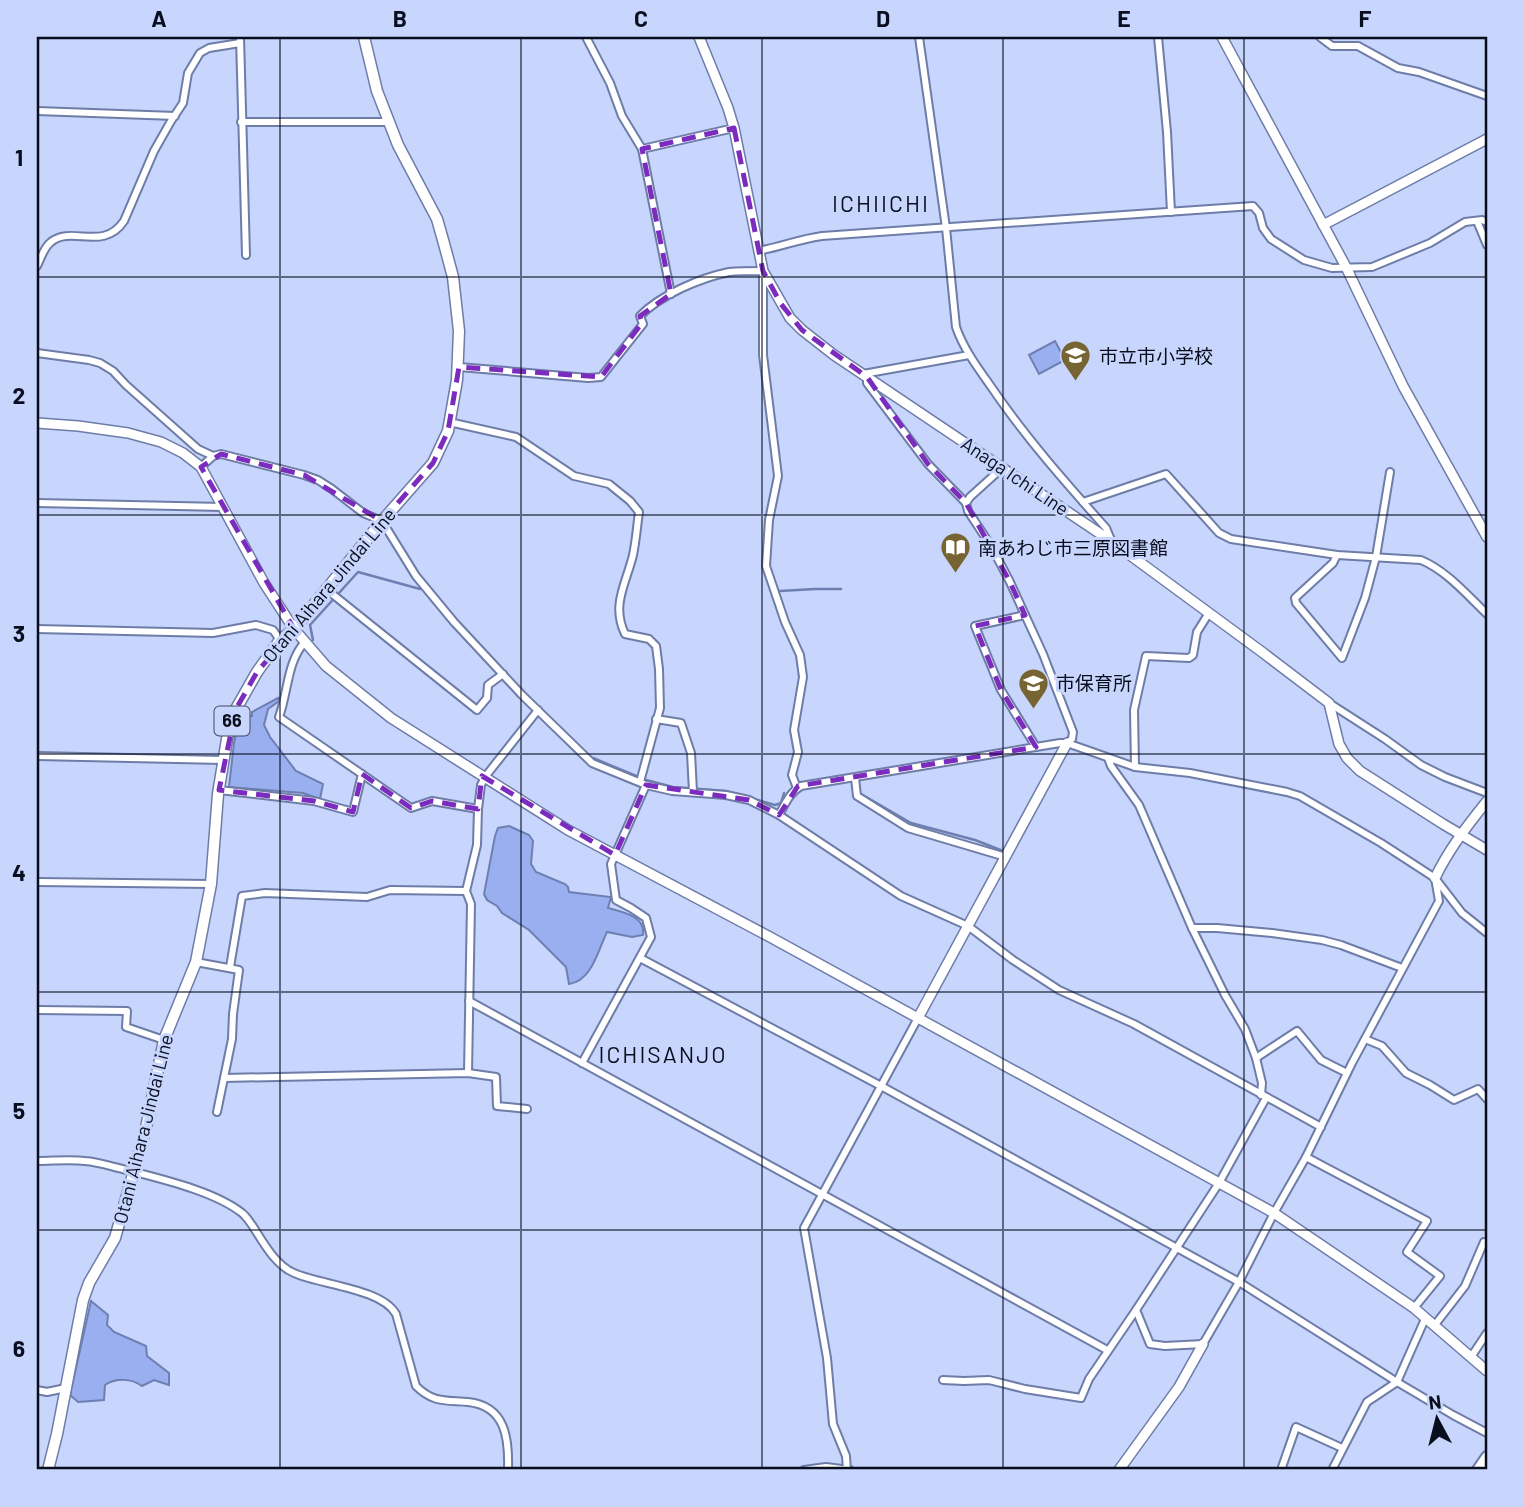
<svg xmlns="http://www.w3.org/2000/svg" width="1524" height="1507" font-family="Barlow,'Noto Sans JP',sans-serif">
<rect width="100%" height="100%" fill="#c8d5fc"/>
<g fill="#99aff0" stroke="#6e7fb1" stroke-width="2">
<path d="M1055 341 1065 360 1039 374 1029 355Z"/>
<path d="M278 698 279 701 268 709 264 725 270 737 296 771 323 784 320 799 303 793 229 787 234 743 239 718 252 716V712Z"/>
<path d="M509 826 529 835 533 841 531 864 536 872 565 884 568 887 569 892 611 897 608 908C622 912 646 916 643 935L632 937 607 932C598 950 592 981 569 984L566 967 529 930 502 913 497 906 487 900 484 894 495 836 498 828Z"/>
<path d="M91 1301 108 1315 107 1325 114 1332 146 1346 147 1356 169 1373V1385L154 1380 142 1386C131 1378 116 1378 105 1385L104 1400 78 1402 70 1395Z"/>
</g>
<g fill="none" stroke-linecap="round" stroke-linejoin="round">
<g stroke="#6e7fb1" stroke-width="2.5">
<path d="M780 591 815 589H841"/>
<path d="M313 640 310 625 358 572 420 589"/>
<path d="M593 758 646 780 673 787 726 791 775 805 781 803 784 793"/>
<path d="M861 794 911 823 975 840 1003 851"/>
</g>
<defs>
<g id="street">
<path d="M240 37 246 255"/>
<path d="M586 37 610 83 622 116 642 149 671 294"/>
<path d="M919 37 946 228 956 327C964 350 978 368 992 388 1026 438 1066 483 1106 528L1111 540"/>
<path d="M1158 37 1167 132 1171 212"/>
<path d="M1320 37 1332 46H1358L1398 68 1419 72 1487 96"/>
<path d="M37 111 175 116"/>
<path d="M241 122H389"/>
<path d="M642 149 734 128"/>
<path d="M1477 221 1487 245"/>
<path d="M758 251C780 247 800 239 822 236L1253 206 1259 213 1263 228 1271 239 1304 260 1332 268 1372 267 1430 243 1465 222 1482 220 1487 222"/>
<path d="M37 266C41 258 44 247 51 242 72 225 103 252 124 221L154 151 171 121 183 103 188 73 200 53 209 48 240 43"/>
<path d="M37 353 89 360 100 363 113 371 126 385 198 449 213 456"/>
<path d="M459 367 588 378 601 377 643 324 640 316C660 295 700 278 729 272 740 271 752 271 763 271V355L778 476 769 520 766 566 785 622 800 655 803 677 794 730 798 752 792 775 797 788"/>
<path d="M863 374 969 355"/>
<path d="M867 377V383L928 464 966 503"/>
<path d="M449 422 516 437 574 476 609 484 630 501 639 512C637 526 636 541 633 555 626 584 611 605 625 634L649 639 656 646 659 669 660 708 640 782"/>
<path d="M201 467 213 456 221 454 304 475 318 480 332 489 363 513 382 521 416 576 454 622 522 695 592 763 646 785 672 791 726 795 749 800 779 815 901 896 968 926 1013 960 1059 990 1134 1024 1321 1127"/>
<path d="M1002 468 970 497 966 503 968 511 991 546 1009 580 1043 654 1073 732 1072 739 1067 743"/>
<path d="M1083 502 1166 474 1219 533 1231 539 1337 555 1421 560C1447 571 1467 595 1487 614"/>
<path d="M37 503 223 507"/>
<path d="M1337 555 1333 563 1295 598 1296 603 1342 658 1365 598 1376 557 1390 472"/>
<path d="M326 589 477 710 487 698 488 685 503 674"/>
<path d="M1025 615 975 626 1001 690 1036 747"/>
<path d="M37 629 213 633 256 625 273 630 280 640"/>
<path d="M305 642C287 661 288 693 279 717L411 808 432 801 478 809 481 785 485 777 538 710"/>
<path d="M1329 703 1385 739 1421 765 1445 777 1487 793"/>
<path d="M656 719 681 723 691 753 693 792"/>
<path d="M37 756 223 760"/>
<path d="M1108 758 1111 766 1139 805 1192 928 1225 995 1245 1029 1256 1058 1262 1083 1261 1095"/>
<path d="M1135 767 1134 710 1146 656 1189 658 1193 655 1197 632 1209 613"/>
<path d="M855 778 857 796 908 828 1006 857"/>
<path d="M219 790 314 801 353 812 362 774"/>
<path d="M779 815C785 804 790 792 801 786L1060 743H1067L1135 767 1190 773 1287 792 1300 796 1381 843 1435 878 1462 913 1487 933"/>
<path d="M37 882 211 884"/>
<path d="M1192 928H1217L1272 933 1322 940 1341 945 1402 968"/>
<path d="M640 958 881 1086 1239 1282 1397 1382 1453 1415 1487 1433"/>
<path d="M196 962 239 970 233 1014 232 1039 217 1112"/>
<path d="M230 967 242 896 265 893 367 897 390 890 466 891"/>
<path d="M469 1001 1107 1350"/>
<path d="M37 1010 127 1011 126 1027 164 1040"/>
<path d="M1365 1039 1382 1046 1406 1073 1430 1085 1454 1100 1478 1089 1487 1099"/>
<path d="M1256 1058 1297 1031 1321 1060 1347 1073"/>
<path d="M582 1063 651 937 646 918 631 908 616 900 611 864 646 785"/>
<path d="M468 1073 471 904 466 891 477 845 478 809"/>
<path d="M224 1078 468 1073 496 1077 497 1106 527 1109"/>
<path d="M1266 1098 1219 1183 1136 1310 1150 1344 1165 1346 1203 1344 1239 1282 1274 1213 1306 1157 1352 1063 1439 901 1435 878"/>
<path d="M1306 1157 1427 1221 1407 1252 1440 1276 1414 1308"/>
<path d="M37 1161C53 1161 69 1159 85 1161 99 1162 113 1167 127 1170 161 1179 214 1191 242 1213 246 1216 249 1221 252 1225 263 1242 275 1265 294 1273 320 1285 381 1288 396 1314L416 1386C433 1403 445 1400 468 1402 506 1406 509 1439 508 1470"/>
<path d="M1434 1326 1465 1286 1484 1242"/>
<path d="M1471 1357 1487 1333"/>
<path d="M943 1380 964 1381 989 1380 1025 1389 1081 1398 1089 1379 1136 1310"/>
<path d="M37 1390 47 1392 66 1388"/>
<path d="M804 1470 826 1467 850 1470"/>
<path d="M847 1470 846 1456 833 1424 827 1358 804 1228 918 1018"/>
<path d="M1281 1470 1296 1427 1342 1448"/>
<path d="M1332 1470 1367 1402 1397 1382 1425 1319"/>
</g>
<g id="secondary">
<path d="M699 37 728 108 734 128 763 271 790 318 802 330 834 355 1111 541 1262 652 1329 703 1339 744 1347 758 1360 771 1443 824 1487 850"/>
<path d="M1222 37 1346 267 1403 386 1487 537"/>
<path d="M1323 225 1487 139"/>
<path d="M37 423 78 426 128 433 161 442 183 453 201 467 264 583 294 629 326 666 391 718 568 830 770 937 1274 1213 1414 1308 1487 1371"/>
<path d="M1435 878C1449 849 1467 826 1487 801"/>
<path d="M918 1018 1067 743"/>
<path d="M1119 1470 1179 1387 1203 1344"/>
</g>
<path id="primary" d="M48 1470 57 1434 83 1300 89 1283 115 1238 146 1128 164 1040 196 962 211 884 218 794 229 727 236 709 257 672 280 640 294 629 382 521 433 463 448 431 457 380 459 331 453 277 443 240 437 219 398 145 377 91 364 37"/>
<path id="highway" d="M1478 1470 1487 1457"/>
</defs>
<use href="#street" stroke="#6e7ca8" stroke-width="10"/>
<use href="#secondary" stroke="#6e7ca8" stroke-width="12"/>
<use href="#primary" stroke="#6e7ca8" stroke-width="13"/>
<use href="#highway" stroke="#6e7ca8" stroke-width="14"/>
<use href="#street" stroke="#fff" stroke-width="6"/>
<use href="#secondary" stroke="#fff" stroke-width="9"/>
<use href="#primary" stroke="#fff" stroke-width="10"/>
<use href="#highway" stroke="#fff" stroke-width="10"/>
</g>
<path fill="none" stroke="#7b2cbf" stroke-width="5" stroke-dasharray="14 9" stroke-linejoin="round" d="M734 128 763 271 781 304 802 330 867 377 928 464 966 503 1009 580 1025 615 975 626 1001 690 1036 747 798 786 779 815 749 800 646 785 615 855 482 776 478 809 432 801 411 808 362 774 353 812 314 801 219 790 236 709 257 672 294 629 201 467 221 454 304 475 382 521 433 463 448 431 459 367 601 377 642 323 640 316 671 294 642 149Z"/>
<path fill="none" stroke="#090e1e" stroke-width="2" stroke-opacity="0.55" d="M280 37V1470M521 37V1470M762 37V1470M1003 37V1470M1244 37V1470M37 277H1487M37 515H1487M37 754H1487M37 992H1487M37 1230H1487"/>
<defs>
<symbol id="school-pin" viewBox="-11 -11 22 30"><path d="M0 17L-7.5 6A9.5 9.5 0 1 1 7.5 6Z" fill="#766432" stroke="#c8d5fc"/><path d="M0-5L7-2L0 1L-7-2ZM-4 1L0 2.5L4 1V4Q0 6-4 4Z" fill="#fff"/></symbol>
<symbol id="library-pin" viewBox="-11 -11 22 30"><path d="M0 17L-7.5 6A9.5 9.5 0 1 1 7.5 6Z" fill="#766432" stroke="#c8d5fc"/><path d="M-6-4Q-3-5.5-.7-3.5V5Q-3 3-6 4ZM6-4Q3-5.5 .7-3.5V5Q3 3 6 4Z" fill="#fff"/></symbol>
</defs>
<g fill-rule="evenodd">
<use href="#school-pin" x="1058" y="338" width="35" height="47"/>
<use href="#library-pin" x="938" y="530" width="35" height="47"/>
<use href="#school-pin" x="1016" y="666" width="35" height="47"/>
</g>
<g text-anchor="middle" stroke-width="6" stroke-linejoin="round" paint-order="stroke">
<rect fill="#c8d5fc" stroke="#424a61" stroke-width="2" x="214.5" y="706.5" width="35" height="29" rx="5"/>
<g font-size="18" font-weight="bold" fill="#090e1e">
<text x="232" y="727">66</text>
</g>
<g font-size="19" fill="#090e1e" stroke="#c8d5fc" text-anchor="start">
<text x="1099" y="363">市立市小学校</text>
<text x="978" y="555">南あわじ市三原図書館</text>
<text x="1056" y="690">市保育所</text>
</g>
<g font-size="19" fill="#090e1e" stroke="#c8d5fc">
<text transform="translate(1015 476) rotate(34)" y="7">Anaga Ichi Line</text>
<text transform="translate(329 585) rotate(-50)" y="7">Otani Aihara Jindai Line</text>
<text transform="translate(143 1129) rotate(-76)" y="7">Otani Aihara Jindai Line</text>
</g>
<g font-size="23" letter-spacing="2" fill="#090e1e" stroke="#c8d5fc">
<text x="881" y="212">ICHIICHI</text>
<text x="663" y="1063">ICHISANJO</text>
</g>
</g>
<rect width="1524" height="1507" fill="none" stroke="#c8d5fc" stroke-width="77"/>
<g transform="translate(1437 1419) rotate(353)" stroke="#c8d5fc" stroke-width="5" paint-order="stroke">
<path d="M0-5L12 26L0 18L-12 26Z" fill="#090e1e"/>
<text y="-10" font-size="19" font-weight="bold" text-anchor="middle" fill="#090e1e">N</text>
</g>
<rect x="38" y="38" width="1448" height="1430" fill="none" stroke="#090e1e" stroke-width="2.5"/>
<g font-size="23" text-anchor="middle" font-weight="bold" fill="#090e1e">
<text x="159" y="27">A</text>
<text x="400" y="27">B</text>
<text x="641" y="27">C</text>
<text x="883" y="27">D</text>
<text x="1124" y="27">E</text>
<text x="1365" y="27">F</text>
<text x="19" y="166">1</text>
<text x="19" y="404">2</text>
<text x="19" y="642">3</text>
<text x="19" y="881">4</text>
<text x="19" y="1119">5</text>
<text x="19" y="1357">6</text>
</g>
</svg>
